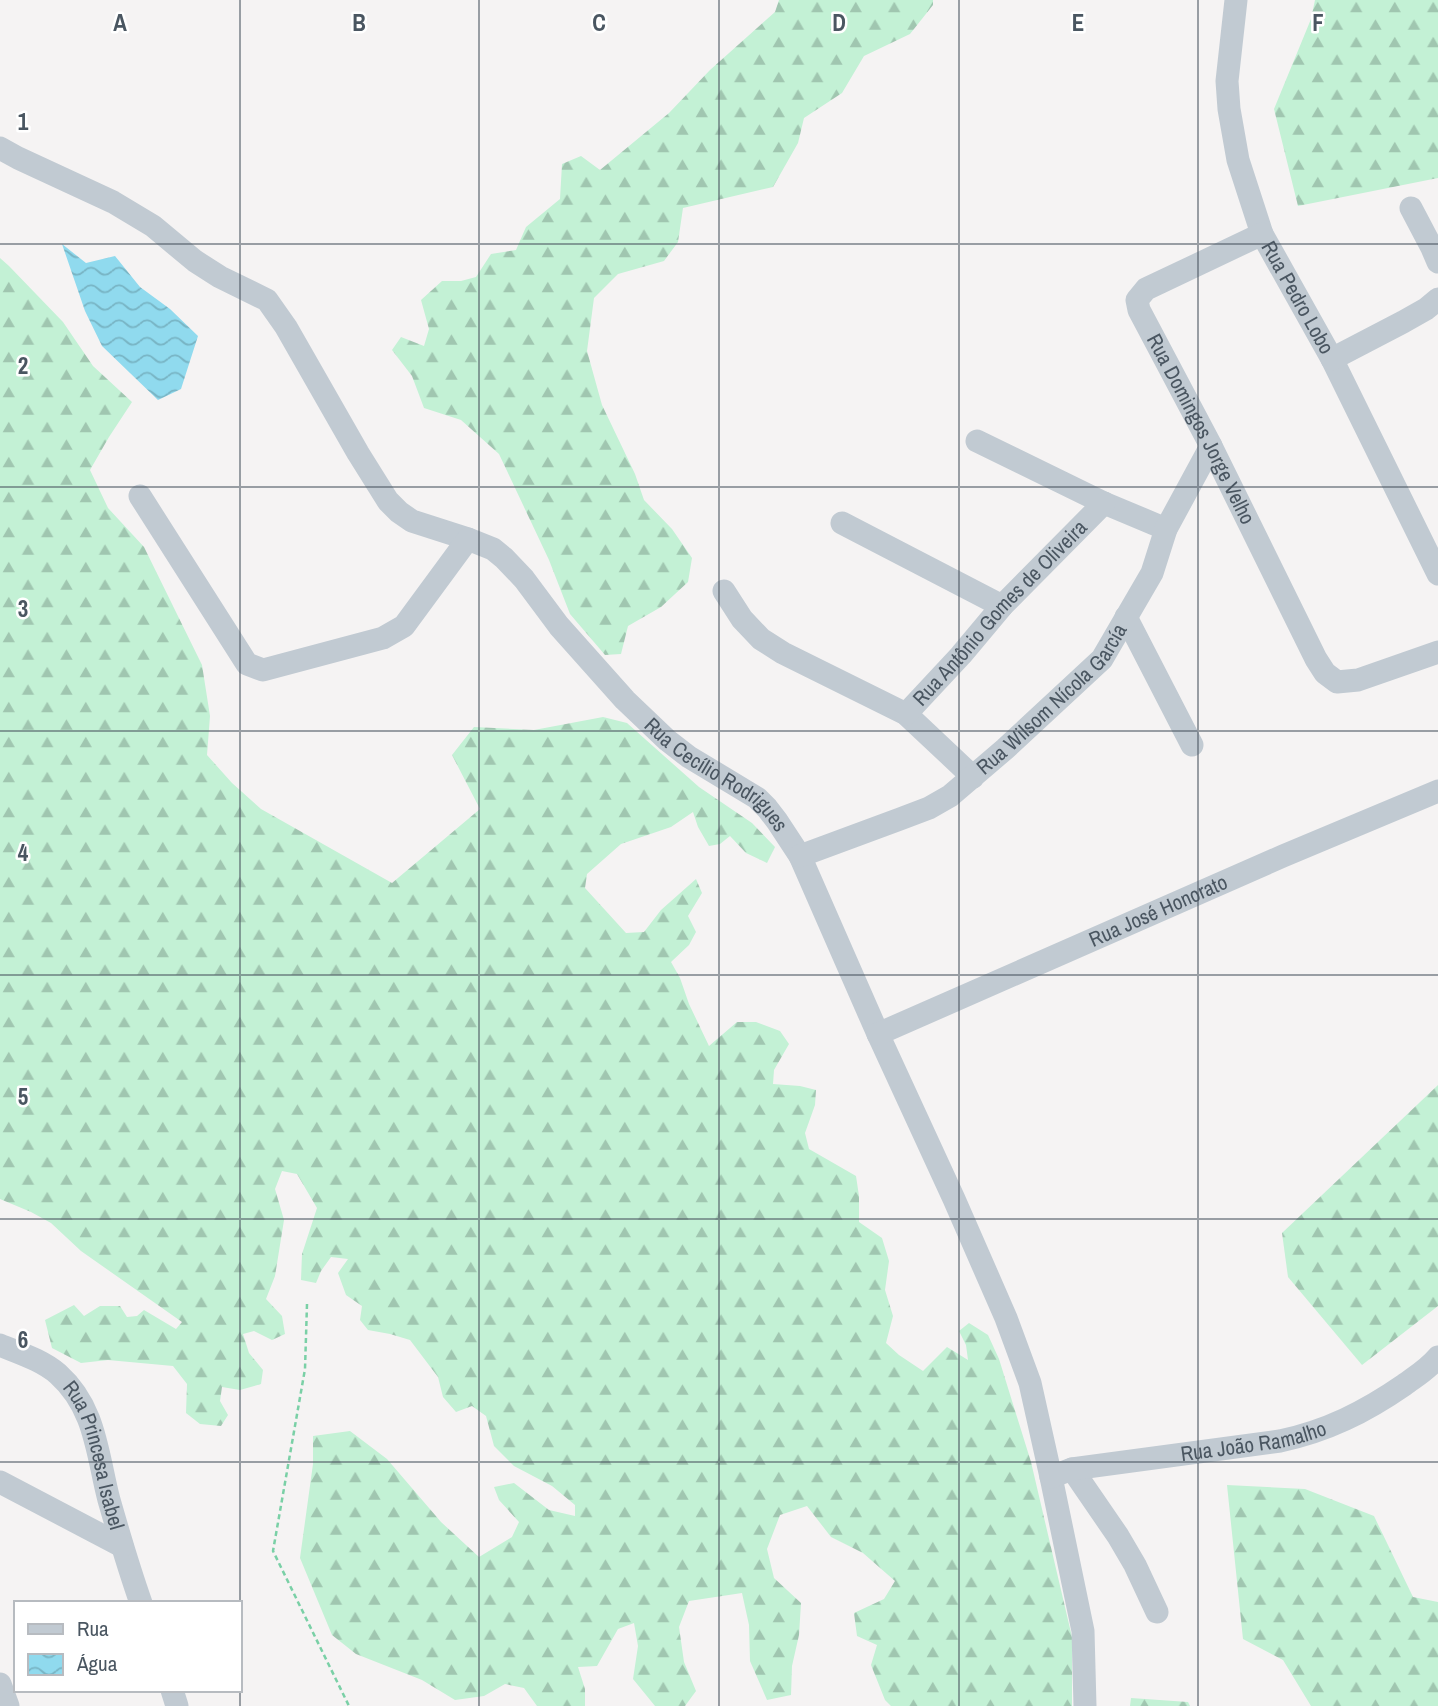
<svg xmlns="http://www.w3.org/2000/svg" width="1438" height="1706" font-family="'Archivo Narrow',sans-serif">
<defs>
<pattern id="forest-firs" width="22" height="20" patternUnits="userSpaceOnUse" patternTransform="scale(1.75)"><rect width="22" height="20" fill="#c3f1d5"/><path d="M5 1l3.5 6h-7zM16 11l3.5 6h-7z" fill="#a0c6b0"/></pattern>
<pattern id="water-waves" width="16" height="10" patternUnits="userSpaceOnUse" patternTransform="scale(1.75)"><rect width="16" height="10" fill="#90daee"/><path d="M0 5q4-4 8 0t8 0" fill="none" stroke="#78b4c4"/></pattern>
</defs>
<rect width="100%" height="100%" fill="#f5f3f3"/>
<g fill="url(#forest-firs)">
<path d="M779 0H933V5L910 34 864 56 842 93 804 118 798 143 773 187 683 208 678 242 664 261 618 274 594 298 587 351 602 405 635 474 644 500 672 529 692 558 688 582 661 607 628 626 621 654 605 655 570 614 549 560 499 454 461 420 424 408 412 376 392 350 401 337 424 346 429 329 421 300 442 281H461L476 277 491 254 516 250 526 227 560 199 562 164 581 156 600 170 669 113 710 70 775 12Z"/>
<path d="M1315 0H1438V178L1298 206 1274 109 1311 19Z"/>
<path d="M0 258 9 266 63 322 93 366 132 402 109 437 90 470 108 508 144 547 202 665 210 716 207 755 232 783 261 809 392 883 480 809 452 755 474 727 534 730 603 717 627 723 699 787 752 823 775 847 767 863 746 853 730 836 720 844 709 846 698 827 693 812 671 827 621 844 587 874 585 888 626 933 644 932 661 910 696 879 702 893 688 916 696 932 689 945 671 962 680 978 689 1004 709 1046 737 1022H756L780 1031 789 1044 774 1070 773 1084 800 1086 816 1090 815 1105 805 1133 809 1149 856 1176 859 1196V1222L882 1238 889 1261 885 1290 893 1316 886 1343 899 1355 923 1371 947 1347 968 1360 966 1345 959 1331 969 1323 988 1335 999 1359 1031 1462 1072 1637V1706H891L885 1700 871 1665 877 1645 857 1636 854 1613 884 1599 895 1581 863 1553 831 1537 807 1506 780 1515 767 1549 774 1578 801 1603 799 1635 792 1666 791 1695 767 1700 750 1661 749 1625 742 1593 689 1601 679 1627 684 1662 696 1691 685 1706H655L633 1679 638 1646 634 1623 618 1629 597 1666 578 1667 585 1689V1706H537L524 1688 505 1684 484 1696 455 1700 422 1680 356 1654 332 1635 300 1558 313 1464V1436L350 1431 387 1459 441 1522 479 1557 512 1537 519 1522 499 1500 494 1487 514 1483 549 1510 575 1516V1505L552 1486 514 1466 494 1446 486 1416 472 1406 456 1412 443 1397 438 1377 410 1340 390 1334 368 1330 360 1320 362 1306 346 1295 338 1273 348 1259 331 1257 321 1271 316 1283 301 1280 302 1254 317 1208 297 1174 282 1171 275 1189 284 1220 275 1276 266 1299 282 1316 285 1334 272 1340 254 1331 243 1334 249 1353 263 1370 261 1384 240 1390 222 1387 220 1401 228 1415 221 1426 200 1424 186 1413 187 1384 173 1366 108 1360 81 1363 52 1348 45 1320 74 1305 84 1316 100 1306H120L127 1317 137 1316 144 1310 176 1329 182 1322 81 1251 51 1223 31 1212 0 1199Z"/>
<path d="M1438 1085V1306L1362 1365 1288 1277 1282 1233Z"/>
<path d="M1227 1485 1305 1489 1374 1516 1413 1597 1438 1602V1706H1311L1283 1660 1243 1639Z"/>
<path d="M1131 1698 1188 1702 1190 1706H1130Z"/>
</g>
<path fill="url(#water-waves)" d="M62 244 86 263 115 256 140 287 170 309 198 336 181 389 158 400 102 346 85 311Z"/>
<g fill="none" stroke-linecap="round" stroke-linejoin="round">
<path stroke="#7ad0a6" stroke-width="2.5" stroke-dasharray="5 3.5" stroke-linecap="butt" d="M307 1304 305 1369 273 1551 349 1706"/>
<g stroke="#c1cad2" stroke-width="23">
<path id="s1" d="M1236 0 1227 81 1229 109 1238 160 1262 234 1332 359 1438 574"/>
<path id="s2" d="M0 148 18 158 113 202 153 226 195 261 220 277 267 300 286 327 358 453 388 501 399 512 412 521 468 539 493 549 504 558 524 579 559 626 625 700 667 740 689 757 757 798 767 808 777 821 800 856 878 1034 954 1199 1006 1318 1030 1383 1051 1477 1083 1631 1085 1706"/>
<path d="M1411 208 1432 248 1438 262"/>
<path id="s3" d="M1262 234 1146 289 1137 300 1139 310 1211 446 1316 659 1325 673 1337 682 1358 680 1438 652"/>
<path d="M1332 359 1403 322 1426 309 1438 299"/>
<path d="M977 441 1104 503 1166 529"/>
<path d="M140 496 247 664 263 670 383 638 404 626 468 539"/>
<path d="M842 523 1002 606"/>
<path d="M724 591 742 619 761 639 783 653 906 714 973 777"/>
<path d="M1126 617 1192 745"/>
<path id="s4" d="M906 714 961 655 1002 606 1104 503"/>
<path id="s5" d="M800 856 900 819 929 808 950 796 1005 749 1102 659 1152 573 1166 529 1211 446"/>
<path id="s6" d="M878 1034 1283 856 1438 791"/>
<path id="s7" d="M0 1345C19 1353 42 1360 58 1374 96 1408 97 1454 109 1500 119 1535 129 1569 141 1603"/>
<path d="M1072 1469 1118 1536 1135 1565 1157 1612"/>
<path id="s8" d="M1051 1477 1072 1469 1280 1441C1327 1431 1365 1412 1404 1385 1416 1376 1428 1369 1438 1357"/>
<path d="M0 1482 122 1546"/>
<path d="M0 1684 8 1706"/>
<path d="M172 1690 177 1706"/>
</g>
</g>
<path fill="none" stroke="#4a5661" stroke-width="2" stroke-opacity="0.55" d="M240 0V1603M479 0V1706M719 0V1706M959 0V1706M1198 0V1706M0 244H1438M0 487H1438M0 731H1438M0 975H1438M0 1219H1438M0 1462H1438M240 1690V1706"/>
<g text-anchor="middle" stroke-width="5" stroke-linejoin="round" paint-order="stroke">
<g font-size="21" fill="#4a5661" stroke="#fff">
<text dy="7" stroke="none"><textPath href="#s1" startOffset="312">Rua Pedro Lobo</textPath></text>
<text dy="7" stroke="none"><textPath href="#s3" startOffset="287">Rua Domingos Jorge Velho</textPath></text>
<text dy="7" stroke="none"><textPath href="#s4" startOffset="138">Rua Antônio Gomes de Oliveira</textPath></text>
<text dy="7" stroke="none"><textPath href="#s5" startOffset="303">Rua Wilsom Nícola García</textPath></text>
<text dy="7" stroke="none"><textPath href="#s2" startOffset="980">Rua Cecílio Rodrigues</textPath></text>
<text dy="7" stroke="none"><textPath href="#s6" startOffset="306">Rua José Honorato</textPath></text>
<text dy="7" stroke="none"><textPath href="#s8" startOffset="206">Rua João Ramalho</textPath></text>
<text dy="7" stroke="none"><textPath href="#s7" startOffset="156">Rua Princesa Isabel</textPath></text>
</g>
</g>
<g font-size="23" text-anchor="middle" font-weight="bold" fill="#4a5661" stroke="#fff" stroke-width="5" stroke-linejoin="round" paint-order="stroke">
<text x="120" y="31">A</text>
<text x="359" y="31">B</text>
<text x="599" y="31">C</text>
<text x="839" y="31">D</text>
<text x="1078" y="31">E</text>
<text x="1318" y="31">F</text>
<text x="23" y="130">1</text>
<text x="23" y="374">2</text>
<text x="23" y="617">3</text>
<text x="23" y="861">4</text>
<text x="23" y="1105">5</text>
<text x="23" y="1348">6</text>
</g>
<rect x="14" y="1601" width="228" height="91" fill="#ffffff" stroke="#b7bbc0" stroke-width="2"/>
<rect x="28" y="1624" width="35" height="10" fill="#c1cad2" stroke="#b7bbc0" stroke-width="2"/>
<text x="77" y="1636" font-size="21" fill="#4a5661">Rua</text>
<rect x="28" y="1654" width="35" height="21" fill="url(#water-waves)" stroke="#b7bbc0" stroke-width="2"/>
<text x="77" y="1671" font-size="21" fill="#4a5661">Água</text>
</svg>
